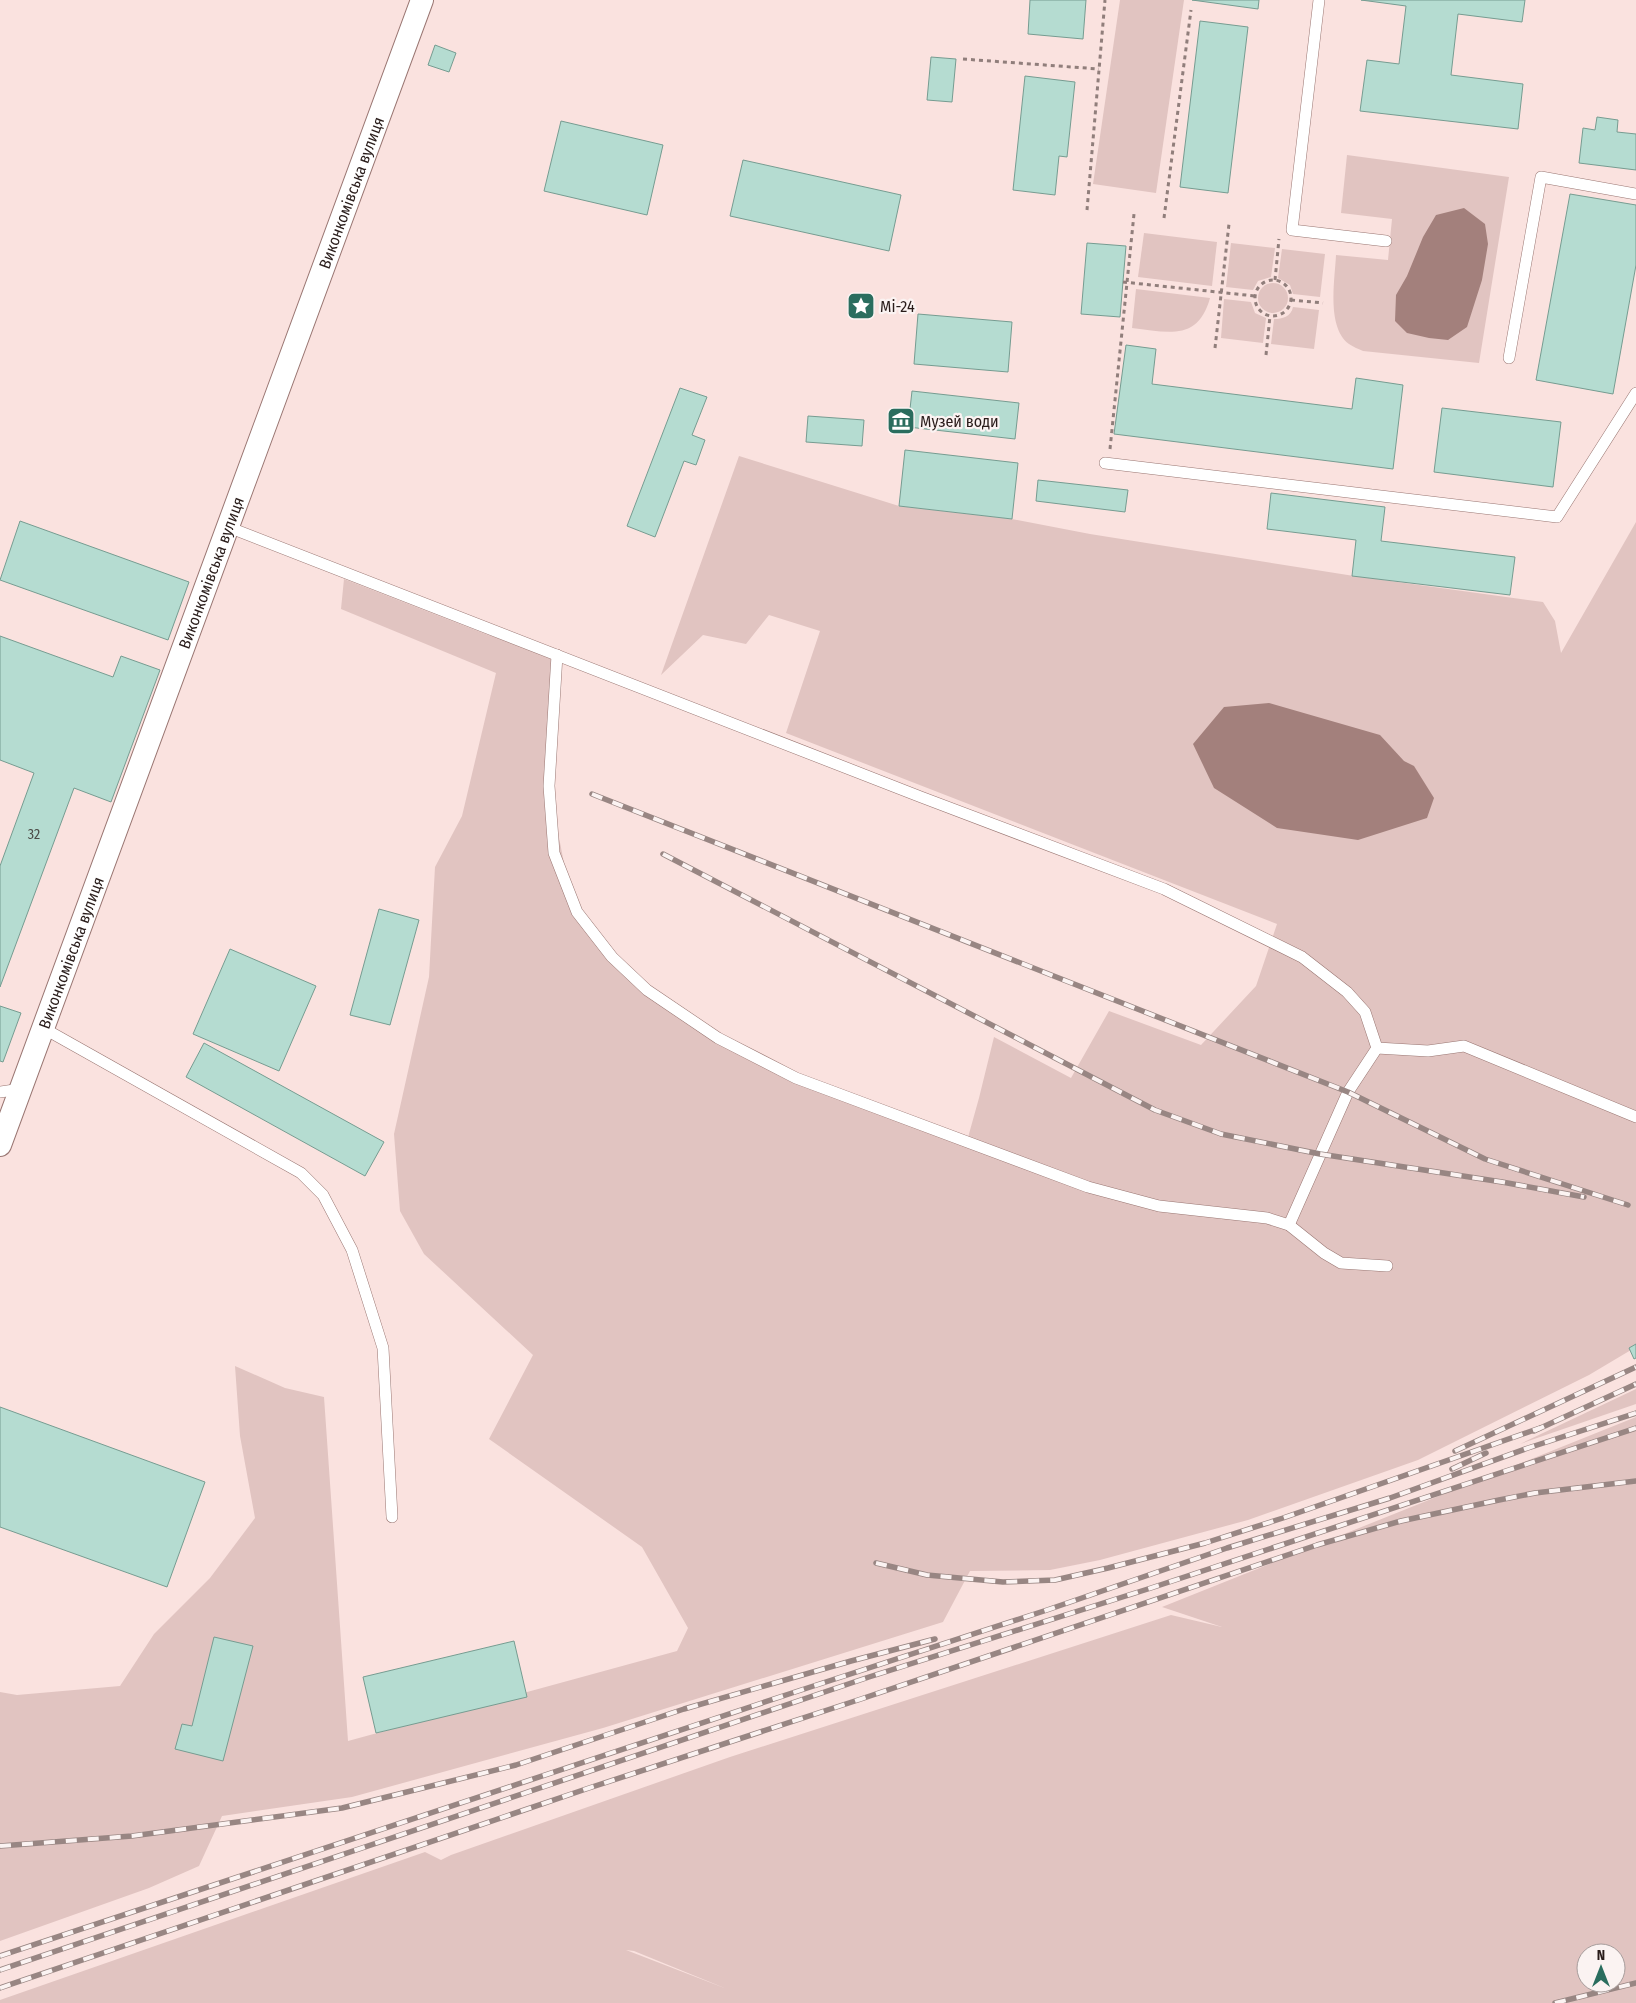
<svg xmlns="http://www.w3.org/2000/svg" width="1636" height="2003" font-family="'Fira Sans Condensed',sans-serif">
<rect width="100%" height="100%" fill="#fae2df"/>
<g fill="#e1c4c1" fill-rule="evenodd">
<path d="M1120 0H1184L1156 193 1093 184Z"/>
<path d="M1347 155 1509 177 1479 363 1363 351C1359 349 1353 347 1349 344 1326 327 1335 279 1336 255L1388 260 1392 219 1341 213Z"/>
<path d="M1144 233 1217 242 1212 286 1138 277Z"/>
<path d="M1231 243 1275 248 1271 277 1258 281 1253 290 1226 287Z"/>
<path d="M1282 249 1325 254 1320 297 1293 294 1290 285 1278 278Z"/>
<circle cx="1273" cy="298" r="15"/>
<path d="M1136 289 1210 298C1198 342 1167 332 1132 328Z"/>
<path d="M1224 299 1251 302 1255 313 1266 318 1263 343 1221 338Z"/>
<path d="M1293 307 1319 310 1314 349 1271 344 1274 319C1282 319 1291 317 1293 307Z"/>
<path d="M739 456 899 506 1012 519 1090 534 1354 576 1543 602 1555 621 1561 653 1636 522V1347L1589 1375 1418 1460 1248 1520 1100 1560 1050 1570 970 1571 943 1622 603 1728 352 1797 222 1816 199 1866 149 1888 0 1941V1692L17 1695 120 1686 154 1634 210 1578 255 1518 240 1436 235 1366 285 1388 324 1397 348 1741 677 1651 688 1628 642 1547 489 1439 533 1355 424 1254 400 1211 394 1134 429 977 435 867 462 816 496 673 341 609 344 579 488 635 557 655 549 786 570 894 605 948 683 1015 772 1066 967 1141 979 1098 994 1037 1071 1078 1109 1011 1201 1045 1256 986 1277 924 786 733 820 631 769 615 746 644 703 635 661 675Z"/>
<path d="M1636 1389V1404L1520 1444Z"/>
<path d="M1636 1417V2003H0V2000L425 1852 441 1860 451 1855 730 1757 1171 1615 1222 1627 1162 1607ZM626 1950 634 1951 727 1989ZM1586 1953H1616V1983H1586Z"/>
</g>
<g fill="#a3807c">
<path d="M1464 208 1485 224 1488 244 1482 280 1467 327 1448 340 1429 338 1407 333 1395 321 1396 295 1407 276 1423 237 1436 215Z"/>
<path d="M1269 703 1380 735 1404 761 1414 766 1434 798 1427 818 1358 840 1277 828 1214 788 1193 744 1224 707Z"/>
</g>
<g fill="#b5dcd1" stroke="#769c91">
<path d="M1030 0H1086L1083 39 1028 34Z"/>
<path d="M1192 0H1259L1258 9Z"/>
<path d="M1361 0H1525L1522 22 1458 14 1451 75 1523 84 1518 129 1360 111 1367 60 1399 64 1406 6Z"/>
<path d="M1200 21 1248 27 1228 193 1180 187Z"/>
<path d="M435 45 456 53 449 72 428 65Z"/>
<path d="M931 57 956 59 952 102 927 100Z"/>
<path d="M1025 76 1075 82 1067 157 1059 156 1055 195 1013 190Z"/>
<path d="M1597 117 1618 120 1617 132 1636 134V170L1579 163 1583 128 1595 130Z"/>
<path d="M561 121 663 145 647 215 544 191Z"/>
<path d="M743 160 901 195 889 251 730 216Z"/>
<path d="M1570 194 1636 205V265L1613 394 1536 380Z"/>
<path d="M1087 243 1126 246 1120 317 1081 314Z"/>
<path d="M918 314 1012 322 1008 372 914 364Z"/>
<path d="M1126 345 1156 349 1152 384 1352 409 1356 378 1403 385 1393 469 1114 434Z"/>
<path d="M680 388 707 397 692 435 705 440 696 465 684 461 655 537 627 526Z"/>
<path d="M912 391 1019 403 1015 439 908 427Z"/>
<path d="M1442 408 1561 422 1553 487 1434 472Z"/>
<path d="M808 416 864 420 862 446 806 442Z"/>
<path d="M905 450 1018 463 1012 519 899 506Z"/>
<path d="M1038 480 1128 490 1125 512 1036 501Z"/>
<path d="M1271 493 1385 507 1381 541 1515 557 1510 595 1352 576 1356 540 1267 529Z"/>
<path d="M20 521 189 582 168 640 0 580Z"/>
<path d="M0 636 113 677 121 656 160 670 111 802 74 788 0 987V866L34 773 0 760Z"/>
<path d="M379 909 419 920 390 1025 350 1015Z"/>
<path d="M230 949 316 986 279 1071 193 1034Z"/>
<path d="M0 1006 21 1013 3 1062 0 1061Z"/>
<path d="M204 1043 384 1142 365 1176 186 1077Z"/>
<path d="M1636 1344V1358L1634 1359 1629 1348Z"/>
<path d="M0 1407 205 1482 167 1587 0 1527Z"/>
<path d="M214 1637 253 1646 223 1761 175 1749 182 1724 192 1726Z"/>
<path d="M514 1641 527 1697 376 1733 363 1677Z"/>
</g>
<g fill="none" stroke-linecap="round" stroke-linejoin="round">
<defs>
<g id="lane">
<path d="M1319 0 1292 230 1386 241"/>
<path d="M1509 358 1541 177 1636 194"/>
<path d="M1105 463 1557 517 1636 393"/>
<path d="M228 527 921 797 1164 889 1302 957 1347 992 1365 1012 1377 1048 1428 1051 1464 1046 1636 1117"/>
<path d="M557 655 549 786 554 853 577 912 612 957 647 990 718 1038 796 1078 831 1091 1088 1187 1159 1206 1267 1218 1289 1225 1324 1253 1341 1263 1387 1266"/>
<path d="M43 1028 301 1173 323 1195 352 1250 383 1348 392 1517"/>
<path d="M0 1092 21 1089"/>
<path d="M1289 1225 1348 1092 1377 1048"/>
</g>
<g id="street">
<path id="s1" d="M0 1145 422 0"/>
</g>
</defs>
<use href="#lane" stroke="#997672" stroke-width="12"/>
<use href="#street" stroke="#997672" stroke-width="24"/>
<g stroke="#907e7b" stroke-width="3" stroke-dasharray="4 4" stroke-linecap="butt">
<path d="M963 59 1099 69"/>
<path d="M1087 210 1105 0"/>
<path d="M1164 218 1191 10"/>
<circle cx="1273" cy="298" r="18"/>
<path d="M1275 280 1279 239"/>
<path d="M1123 282 1255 296"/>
<path d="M1291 300 1323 303"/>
<path d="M1215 348 1229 224"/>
<path d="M1266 355 1270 316"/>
<path d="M1110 449 1134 214"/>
</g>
<use href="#lane" stroke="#fff" stroke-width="11"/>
<use href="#street" stroke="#fff" stroke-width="22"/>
<defs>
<g id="rail">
<path d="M592 794 1348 1092 1485 1159 1628 1205"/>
<path d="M663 854 1155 1110 1221 1134 1320 1154 1502 1182 1584 1197"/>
<path d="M1534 1431 1636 1384"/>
<path d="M1455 1451 1636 1367"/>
<path d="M1452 1469 1486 1453"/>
<path d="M876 1563 927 1575 1003 1582 1055 1580 1108 1568 1205 1543 1283 1518 1540 1428"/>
<path d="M0 1846 132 1836 342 1808 516 1765 684 1709 851 1661 935 1639"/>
<path d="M0 1956 792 1693 1047 1610 1227 1548 1390 1498 1528 1448 1636 1413"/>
<path d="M0 1970 869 1677 1151 1588 1636 1428"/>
<path d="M0 1988 589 1788 861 1699 1317 1545 1401 1521 1499 1500 1535 1493 1636 1481"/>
<path d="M1555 2003 1636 1983"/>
</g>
</defs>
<use href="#rail" stroke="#988683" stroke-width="5.5"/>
<use href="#rail" stroke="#fbf3f2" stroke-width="4" stroke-dasharray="11" stroke-linecap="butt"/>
</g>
<defs>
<symbol id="sight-square" viewBox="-11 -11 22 22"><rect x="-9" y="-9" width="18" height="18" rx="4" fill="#2a6d5e" stroke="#fbf3f2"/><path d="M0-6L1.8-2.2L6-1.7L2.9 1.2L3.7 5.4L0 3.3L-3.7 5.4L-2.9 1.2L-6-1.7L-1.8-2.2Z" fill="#fff"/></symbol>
<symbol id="museum-square" viewBox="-11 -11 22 22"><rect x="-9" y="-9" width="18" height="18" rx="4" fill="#2a6d5e" stroke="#fbf3f2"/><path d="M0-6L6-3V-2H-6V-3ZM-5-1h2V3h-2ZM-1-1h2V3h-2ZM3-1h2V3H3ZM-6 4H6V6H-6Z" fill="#fff"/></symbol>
</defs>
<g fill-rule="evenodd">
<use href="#sight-square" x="845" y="290" width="32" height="32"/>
<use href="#museum-square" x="885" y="405" width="32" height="32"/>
</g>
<g text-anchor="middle" stroke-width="4.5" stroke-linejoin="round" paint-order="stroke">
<g font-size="14" fill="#4c4c48">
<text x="34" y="839">32</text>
</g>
<g font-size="16" fill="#291c1a" stroke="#fbf3f2">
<text dy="6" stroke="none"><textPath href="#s1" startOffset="1015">Виконкомівська вулиця</textPath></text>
<text dy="6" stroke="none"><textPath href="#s1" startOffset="610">Виконкомівська вулиця</textPath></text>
<text dy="6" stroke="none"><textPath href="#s1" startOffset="205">Виконкомівська вулиця</textPath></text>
</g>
<g font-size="16" fill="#291c1a" stroke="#fbf3f2" text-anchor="start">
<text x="880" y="312">Мі-24</text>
<text x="920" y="427">Музей води</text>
</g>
</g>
<g transform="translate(1601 1968)"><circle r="24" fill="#fbf3f2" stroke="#a79d9c"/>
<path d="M0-4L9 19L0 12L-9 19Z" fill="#2a6d5e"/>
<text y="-8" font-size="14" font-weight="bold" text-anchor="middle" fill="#291c1a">N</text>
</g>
</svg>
